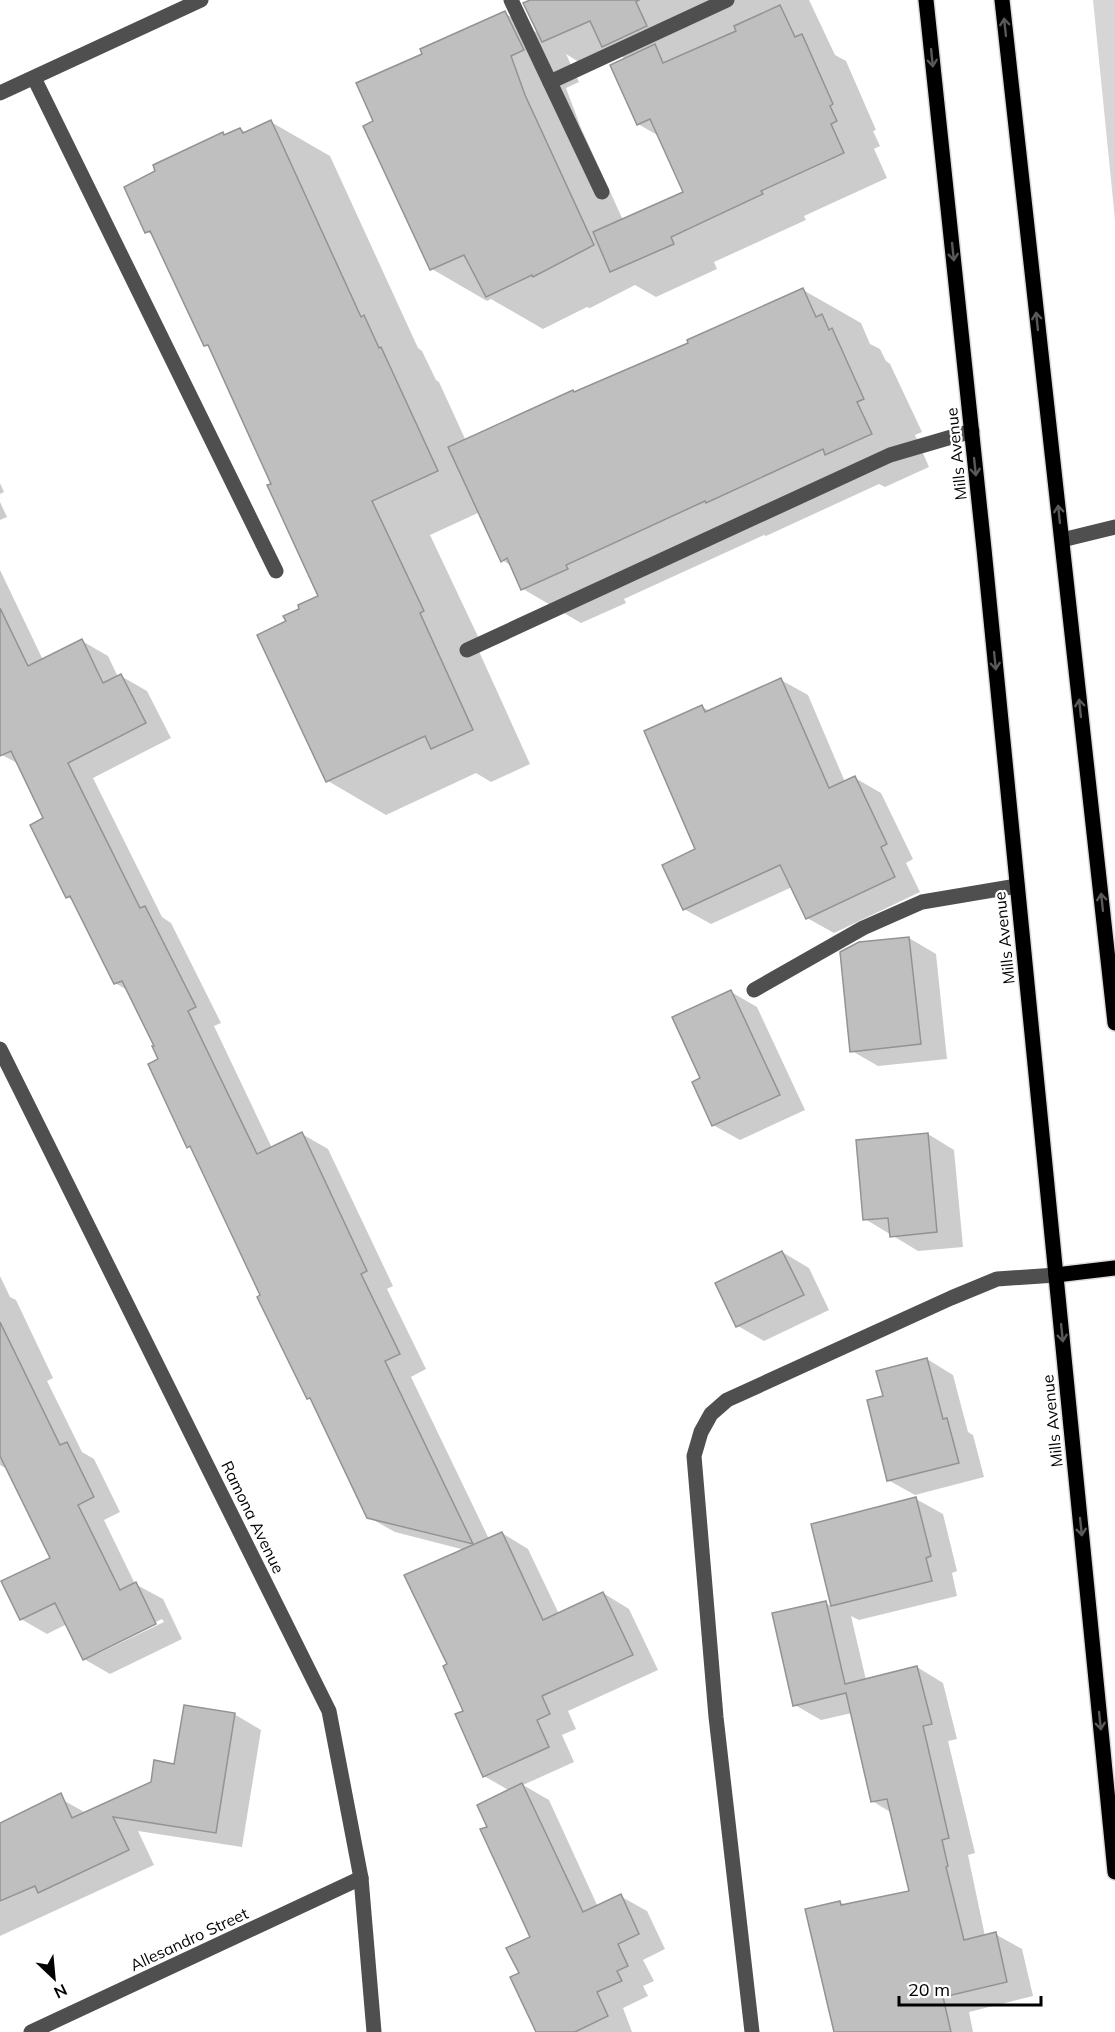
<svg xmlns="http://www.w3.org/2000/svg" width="1115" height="2032" font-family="Mulish,sans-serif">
<rect width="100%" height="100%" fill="#fff"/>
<path fill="#d6d6d6" d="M1093 0H1115V220Z"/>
<g fill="#0003" fill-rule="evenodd">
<path d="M539 0H809L835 55 846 61 876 130 873 131 880 146 874 149 887 178 804 216 806 220 714 262 717 269 656 297 635 285 590 308 587 307 543 329 491 299 487 301 432 269 375 122 424 55 506 14 539 34ZM566 54 587 67 617 54 626 59 638 124 659 136 685 193 623 220 581 128 566 88 579 82Z"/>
<path d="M271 122 330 156 418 348 422 351 436 380 439 382 466 441 690 344 803 290 861 323 870 344 880 349 886 361 890 364 922 432 915 435 929 467 885 487 879 484 766 536 764 535 624 599 626 603 581 623 523 589 513 567 502 560 480 512 430 535 482 645 477 647 530 764 491 782 476 773 386 815 328 781 288 622 301 610 320 597 273 484 212 349 206 345 154 236 147 232 223 134 226 136 240 129 246 133Z"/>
<path d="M0 483 4 492 0 494Z"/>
<path d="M0 502 7 517 0 520Z"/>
<path d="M0 570 43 660 82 641 108 656 118 677 121 676 147 691 171 738 93 778 162 917 171 923 221 1023 214 1026 272 1148 302 1134 328 1149 393 1286 387 1289 426 1369 411 1377 489 1539 502 1533 528 1549 559 1614 603 1593 629 1609 658 1670 568 1711 576 1729 562 1735 574 1762 523 1785 549 1800 598 1907 620 1896 647 1911 665 1949 643 1960 654 1981 643 1986 648 1996 623 2008 632 2032H538L521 1974 532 1938 489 1828 510 1791 484 1776 449 1665 465 1550 395 1532 368 1517 314 1401 308 1398 194 1150 188 1147 156 1046 129 991 115 983 74 901 67 897 45 819 19 764 2 755 0 750Z"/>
<path d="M781 680 808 695 845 782 855 778 881 793 913 859 906 863 920 892 834 933 807 918 792 887 711 924 684 909 697 850 702 707 710 711Z"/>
<path d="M909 938 936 954 947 1059 878 1066 852 1051Z"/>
<path d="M731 992 757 1007 805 1110 740 1140 713 1125 702 1079Z"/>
<path d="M928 1134 954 1150 963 1247 918 1251 865 1219Z"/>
<path d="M782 1252 809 1268 829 1310 764 1341 738 1326Z"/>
<path d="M0 1276 10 1297 16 1300 53 1378 47 1381 82 1452 94 1459 120 1512 104 1520 135 1584 163 1599 182 1639 110 1674 84 1659 67 1624 47 1634 21 1619 52 1558 7 1469 0 1465ZM162 1619 164 1622 97 1654V1651Z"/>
<path d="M927 1359 953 1375 968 1432 973 1435 984 1477 915 1495 888 1480 885 1397Z"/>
<path d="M916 1499 943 1514 957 1571 952 1573 957 1596 859 1620 851 1616 866 1680 917 1667 943 1683 957 1739 948 1741 975 1853 968 1855 985 1936 995 1934 1022 1949 1033 1996 969 2012 973 2032H836L840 1902 846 1906 911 1893 892 1813 872 1801 852 1713 821 1720 795 1705 825 1603 833 1607 812 1525Z"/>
<path d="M234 1714 261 1730 242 1847 138 1831 154 1865 0 1936V1845L63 1800 86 1813 152 1783 176 1765Z"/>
</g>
<g fill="#bfbfbf" stroke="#939393" stroke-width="1.5">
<path d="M530 0H639L636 2 647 26 602 47 590 21 542 42 523 3Z"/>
<path d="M780 5 795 37 802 34 833 104 830 106 837 121 831 124 844 153 761 191 763 194 671 237 674 244 610 272 593 232 683 192 650 119 637 125 610 65 655 44 663 63 736 31 734 26Z"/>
<path d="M505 11 524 50 511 56 525 95 594 245 533 277 532 275 486 297 464 255 430 270 363 126 373 121 356 83 422 54 420 49Z"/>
<path d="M271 120 361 317 364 315 379 348 381 347 438 471 372 501 424 611 420 613 473 730 431 749 425 736 326 782 257 635 286 621 283 616 299 609 298 605 318 596 267 485 271 484 208 345 204 346 150 231 145 233 124 187 155 171 153 165 223 132 224 135 240 128 243 133Z"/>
<path d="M803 288 816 317 822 314 829 330 832 328 864 399 857 402 872 434 825 455 823 449 706 503 705 501 566 565 568 569 521 590 507 558 501 562 448 447 573 390 574 392 688 343 687 340Z"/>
<path d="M0 608 28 666 82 639 103 683 121 674 146 723 68 763 140 908 145 906 196 1007 188 1011 257 1154 302 1132 367 1271 361 1274 400 1354 385 1361 473 1544 367 1518 310 1398 307 1399 257 1297 260 1295 190 1146 187 1148 148 1064 158 1059 152 1046H154L122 981 114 984 70 896 66 898 30 825 43 818 11 751 0 756Z"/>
<path d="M781 678 829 788 855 776 887 844 881 847 895 877 806 919 780 865 683 910 662 865 695 849 644 731 702 705 705 712Z"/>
<path d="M909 937 921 1044 850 1052 840 952 859 942Z"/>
<path d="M731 990 780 1095 712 1126 692 1082 700 1078 672 1017Z"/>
<path d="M928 1133 937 1232 890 1237 888 1218 863 1220 856 1140Z"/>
<path d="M782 1251 804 1295 736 1327 715 1283Z"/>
<path d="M0 1322 60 1445 67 1442 94 1497 78 1505 120 1590 136 1582 156 1624 83 1660 55 1603 20 1620 1 1581 50 1558 0 1456Z"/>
<path d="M927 1358 943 1419 947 1418 959 1463 887 1481 867 1400 883 1396 876 1371Z"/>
<path d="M916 1497 931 1556 926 1558 932 1581 831 1606 811 1524Z"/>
<path d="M502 1532 543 1620 603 1592 633 1655 542 1696 550 1714 537 1720 549 1747 483 1777 455 1714 463 1711 443 1666 447 1664 404 1575Z"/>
<path d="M826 1601 845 1684 917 1666 932 1724 923 1726 949 1838 942 1840 948 1866 946 1867 964 1940 996 1932 1007 1982 943 1997 951 2032H834L805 1909 840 1901 841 1905 909 1891 887 1799 871 1802 846 1693 793 1706 772 1613Z"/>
<path d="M184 1705 235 1713 216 1833 113 1817 129 1850 38 1893 35 1886 0 1901V1823L61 1793 72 1818 151 1782 154 1760 174 1764Z"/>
<path d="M522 1783 583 1912 621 1894 639 1934 618 1944 628 1966 617 1971 622 1981 597 1992 608 2016 575 2032H536L510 1977 519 1973 506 1948 530 1937 480 1829 487 1827 477 1805Z"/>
</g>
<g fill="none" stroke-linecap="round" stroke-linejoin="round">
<defs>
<g id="major">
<path d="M926 0 984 549 1115 1872"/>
<path d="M1002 0 1115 1023"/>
<path d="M1056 1275 1115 1268"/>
</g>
</defs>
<use href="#major" stroke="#dbdbdb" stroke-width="18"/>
<g stroke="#4f4f4f" stroke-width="15">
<path d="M511 0 602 192"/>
<path d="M34 78 276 571"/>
<path d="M550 82 727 0"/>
<path d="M0 93 201 0"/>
<path d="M1062 540 1115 527"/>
<path d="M467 650 890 455 972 431"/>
<path d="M754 990 863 928 922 902 1017 886"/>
<path d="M0 1049 329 1711 361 1878 374 2032"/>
<path d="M31 2032 361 1878"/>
<path d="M752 2032 716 1717 694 1456 701 1432 711 1414 727 1400 951 1298 997 1279 1056 1275"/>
</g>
<use href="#major" stroke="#000" stroke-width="15"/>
</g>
<defs><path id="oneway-shaft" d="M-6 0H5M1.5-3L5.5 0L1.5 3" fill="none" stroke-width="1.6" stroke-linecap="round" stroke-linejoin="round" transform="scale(1.5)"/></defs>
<g stroke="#595959">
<use href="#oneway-shaft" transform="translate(1005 27) rotate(-96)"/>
<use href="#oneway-shaft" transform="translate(932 58) rotate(84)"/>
<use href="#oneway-shaft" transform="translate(953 252) rotate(84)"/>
<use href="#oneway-shaft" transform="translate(1037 321) rotate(-96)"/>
<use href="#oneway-shaft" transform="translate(975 467) rotate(84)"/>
<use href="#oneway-shaft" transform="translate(1059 514) rotate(-96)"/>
<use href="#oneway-shaft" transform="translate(995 661) rotate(84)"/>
<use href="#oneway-shaft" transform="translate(1080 708) rotate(-96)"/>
<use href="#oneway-shaft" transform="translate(1102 902) rotate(-96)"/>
<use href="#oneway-shaft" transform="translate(1062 1333) rotate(84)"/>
<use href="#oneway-shaft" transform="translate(1081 1527) rotate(84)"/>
<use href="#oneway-shaft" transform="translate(1100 1721) rotate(84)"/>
</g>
<g text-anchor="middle" stroke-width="4.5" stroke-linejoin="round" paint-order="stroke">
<g font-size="16" fill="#000" stroke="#fff">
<text transform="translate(956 454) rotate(-96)" y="6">Mills Avenue</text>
<text transform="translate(1004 938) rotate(-96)" y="6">Mills Avenue</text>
<text transform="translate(1052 1421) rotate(-96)" y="6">Mills Avenue</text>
<text transform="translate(253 1517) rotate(64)" y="6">Ramona Avenue</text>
<text transform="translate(189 1939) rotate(-25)" y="6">Allesandro Street</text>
</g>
</g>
<g transform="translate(54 1978) rotate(154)" stroke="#ffffff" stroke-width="4.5" paint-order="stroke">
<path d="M0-4.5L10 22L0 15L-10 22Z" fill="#000000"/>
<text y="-9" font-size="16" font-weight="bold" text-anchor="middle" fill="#000000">N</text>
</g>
<path d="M899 1996v9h142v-9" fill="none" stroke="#000000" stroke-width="3"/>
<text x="908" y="1996" font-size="18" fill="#000000" stroke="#ffffff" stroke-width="4.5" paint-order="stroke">20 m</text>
</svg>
